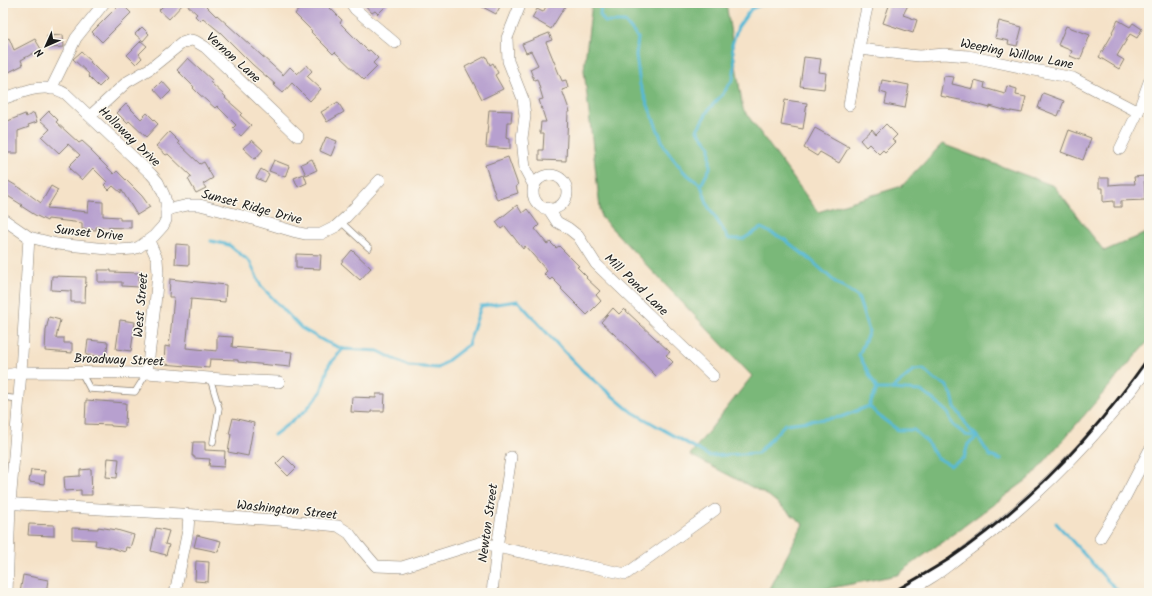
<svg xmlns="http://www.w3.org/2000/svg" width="1152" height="596" font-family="Kalam,sans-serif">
<rect width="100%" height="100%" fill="#fbf7ec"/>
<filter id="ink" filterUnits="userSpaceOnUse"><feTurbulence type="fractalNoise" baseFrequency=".025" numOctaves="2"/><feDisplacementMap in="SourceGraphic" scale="8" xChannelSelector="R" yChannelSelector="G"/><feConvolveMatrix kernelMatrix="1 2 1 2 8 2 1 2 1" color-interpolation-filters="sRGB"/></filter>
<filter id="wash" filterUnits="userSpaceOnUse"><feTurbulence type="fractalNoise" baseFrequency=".012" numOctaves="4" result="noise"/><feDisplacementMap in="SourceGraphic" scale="16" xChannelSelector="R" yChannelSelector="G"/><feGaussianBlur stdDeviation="0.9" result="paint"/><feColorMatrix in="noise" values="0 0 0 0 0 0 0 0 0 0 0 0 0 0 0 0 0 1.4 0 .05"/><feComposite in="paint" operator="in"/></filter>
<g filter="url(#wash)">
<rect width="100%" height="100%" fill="#f5e2c8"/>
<path fill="#7ab879" stroke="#4b6a4a" d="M592 3H726L743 109 818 212 902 186 942 144 1054 186 1104 251 1149 232V340L1031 477 897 575 806 593H768L803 524 769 496 690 455 752 376 601 217 584 70Z"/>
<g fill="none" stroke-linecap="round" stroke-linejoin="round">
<g stroke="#57b9d6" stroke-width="3">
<path d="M601 3 600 15 605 22H625L638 38 636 55 640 85 665 148 684 172 701 185 708 206 729 239H743L761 228 784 239 812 261 834 281 858 297 869 331 859 355 877 389 869 406 879 416 898 430H914L927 442 937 458 951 465 964 458 968 444 978 437 990 456 1001 460"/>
<path d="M701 185 710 168V146L697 130 709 109 722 95 733 79 735 66 732 45 738 27 751 9 765 3"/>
<path d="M211 241 229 245 250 262 261 286 301 328 324 341 343 349"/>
<path d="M877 389H892L914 370 923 369 935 380 946 385 952 395 955 407 970 430 978 437"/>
<path d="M892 389 921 391 935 401 948 413 953 425 966 435 972 436H976"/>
<path d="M274 435 305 411 321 392 329 365 343 349 378 351 408 366 438 368 468 345 481 306 518 301 557 344 583 371 629 410 709 456 758 453 785 424 841 417 869 406"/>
<path d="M1056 523 1108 581 1121 593"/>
</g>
</g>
<g id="blocks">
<g fill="#b7a0cf">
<path d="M121 3 131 13 102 42 92 32Z"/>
<path d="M166 3H184L169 19 159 10Z"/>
<path d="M185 3H203L216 16 217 15 283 75 290 67 297 74 307 65 312 71 307 76 321 89 310 101 292 83 283 93 274 85 275 84 253 65 221 33 203 18 200 21 195 16 197 14Z"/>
<path d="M291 3H325L342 20 340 23 368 51 370 50 378 58 373 63 377 67 364 80 335 52 333 54 311 32 312 31 295 14 298 10Z"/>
<path d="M363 3H389L378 14 375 11 372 13Z"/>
<path d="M475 3H502L496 14Z"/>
<path d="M548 3H567L551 29 532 18 537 9 543 12Z"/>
<path d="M890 3H909L903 15 917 20 913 33 883 23Z"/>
<path d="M1118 20 1130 27 1133 23 1142 29 1137 38 1130 34 1117 56 1124 60 1119 69 1099 57 1113 33 1112 32Z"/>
<path d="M999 21 1022 27 1017 46 1008 44 1009 41 995 38Z"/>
<path d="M1066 26 1090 35 1080 60 1070 56 1072 51 1058 45Z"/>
<path d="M142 27 149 34 143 41 135 34Z"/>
<path d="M549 33 552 40 546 42 562 81 566 80 568 88 562 90 570 112H568L566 161 539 160V150H543L544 133H540L541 122H546L539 100 543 99 537 79 534 80 530 69 538 65 531 51 526 53 522 44Z"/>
<path d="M63 35 64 47 48 48 47 36Z"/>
<path d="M9 38 14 50 35 39 41 49 21 60 23 65 3 75V41Z"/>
<path d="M141 41 147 46 139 54 142 58 136 64 127 55Z"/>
<path d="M81 52 91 61 90 62 107 79 99 87 88 76 89 74 73 59Z"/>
<path d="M486 56 490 65 493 63 498 73 495 75 503 89 482 99 465 67Z"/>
<path d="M804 57 821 59 819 72 826 73 824 89 800 86Z"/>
<path d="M188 58 212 80 210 82 226 97 225 98 242 113 240 115 251 125 241 136 233 128 236 125 217 106 215 108 199 94 193 88 194 87 177 70Z"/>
<path d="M944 76 954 77 952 84 973 89 975 80 985 83 984 88 1005 94 1007 86 1017 89 1016 95 1026 97 1022 113 1011 111V112L990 106V108L965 101 940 96Z"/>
<path d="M882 80 909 85 905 108 885 104 887 94 880 92Z"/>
<path d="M162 81 171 91 163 99 154 89Z"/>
<path d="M1043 93 1064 101 1058 116 1038 108Z"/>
<path d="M785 100 807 103 803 129 781 125Z"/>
<path d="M338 102 344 112 327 122 321 112Z"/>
<path d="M126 104 141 119 147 113 158 124 146 137 129 121 127 123 117 113Z"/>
<path d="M489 110 512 111 511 122H507L506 137 510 138V149L486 147Z"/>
<path d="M49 111 58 120 56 122 79 143 82 141 92 150 91 151 114 174 117 171 142 196 150 207 137 215 121 189V193L113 186 109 190 104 185 107 182 93 168 82 180 70 169 71 168 69 166 80 155 68 144 59 153 42 137 50 129 40 120Z"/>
<path d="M34 113 37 122 28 125 29 127 18 131V153H7V134L3 135V123L25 114 26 117Z"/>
<path d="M886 124 897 135 892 140 895 142 885 152 883 150 879 154 869 144 866 147 860 140 872 129 876 134Z"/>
<path d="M815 128 849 147 839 163 820 152 817 156 804 148Z"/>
<path d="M1069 130 1091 138 1083 160 1061 152Z"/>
<path d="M169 132 179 142 178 143 200 164 204 162 213 178 203 184 206 188 196 193 188 179 192 177 168 154 166 155 156 146Z"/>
<path d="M326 137 337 141 331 156 320 151Z"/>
<path d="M252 140 263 150 255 159 243 148Z"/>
<path d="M508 157 518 185 516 186 518 193 497 200 485 165Z"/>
<path d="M312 159 317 170 306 175 301 164Z"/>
<path d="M274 160 289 166 285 177 269 171Z"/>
<path d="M261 169 269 174 265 182 256 178Z"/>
<path d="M304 174 307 183 298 187 294 178Z"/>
<path d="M1144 176 1145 200 1121 201V207H1114V201L1103 202V188H1099V178H1109V185L1122 184H1135L1134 177Z"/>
<path d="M3 178 22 189 41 203 51 186 58 190 47 208 88 212 89 201 103 202V216L120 217V220H131V228L96 227V230L82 229V223L48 219 47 221 35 215 21 206 22 205 3 193Z"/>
<path d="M517 205 522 213 527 209 539 225 535 229 547 244 550 242 556 248 559 246 579 266 577 267 587 277 586 278 600 291 596 295 601 301 587 315 561 289 562 288 552 278 550 280 544 274 547 271 525 246 523 249 505 226 501 229 496 222Z"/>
<path d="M176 244 189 245V265L175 264Z"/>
<path d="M352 250 371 268 360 280 341 263Z"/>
<path d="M296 254 321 255 320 269 296 268Z"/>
<path d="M98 270H111V272L139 273V287L122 286V282H98Z"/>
<path d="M52 276 86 277 85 302H71V291L51 290Z"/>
<path d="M170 279 226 285 225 302 191 299 186 348 217 351V336L233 337 232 347 292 352 290 367 238 362V360L210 359 209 368 164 364 165 346 169 347 174 297H169Z"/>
<path d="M613 308 619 314 624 309 670 352 666 355 673 362 657 377 628 347 601 322Z"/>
<path d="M49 317 60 320 56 338H64V343H72V353L45 351 46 330Z"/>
<path d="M120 320 135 322 131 351 116 349Z"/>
<path d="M88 340 108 342 106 357 86 355Z"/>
<path d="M376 394H385L384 411H371V413L351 412 352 397 376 398Z"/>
<path d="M86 400 126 403 125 427 111 426V425L85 424Z"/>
<path d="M233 418 254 423 248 456 228 452 231 434H229Z"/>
<path d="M193 442H205V450L225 451 224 467 209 466 210 459 194 458V456H192Z"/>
<path d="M284 456 296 468 288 476 276 464Z"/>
<path d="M108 458 119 459 117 478 106 477Z"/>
<path d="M91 469 92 495H81V490L65 491 64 477 80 476V470Z"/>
<path d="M31 470 45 471 44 484 29 482Z"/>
<path d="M29 524 54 525V536L28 535Z"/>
<path d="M98 527 117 530 134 535 130 548 126 547 125 552 112 548 95 545 96 540 72 539V528L98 529Z"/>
<path d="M156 528 169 531 165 544 169 545 166 555 151 551Z"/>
<path d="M197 535 221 541 218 552 194 547Z"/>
<path d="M196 561 209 562 208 582 195 581Z"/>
<path d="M23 575 48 580 46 593H20Z"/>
</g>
</g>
</g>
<g filter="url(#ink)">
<use href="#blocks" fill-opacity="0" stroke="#887f72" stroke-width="1"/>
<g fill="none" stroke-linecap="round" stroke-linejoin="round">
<defs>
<g id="service">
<path d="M341 222 369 248"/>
<path d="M81 372 90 389 135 392 147 373"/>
<path d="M210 378 219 408 213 442"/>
<path d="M3 397 19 399"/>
</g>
<g id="minor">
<path d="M351 3 355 9 395 43"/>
<path d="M521 3 507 38 508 61 523 99 525 116 522 138 525 169 534 186"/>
<path d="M860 49 909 55 920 56 944 54 968 56 1073 78 1138 112"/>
<path d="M51 89 76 38 104 3"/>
<path d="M3 99C22 92 46 81 66 94L151 174 158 182 164 195 166 202V220L163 226 154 236 139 247 133 249 118 250 57 244 29 237 3 219"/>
<path d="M849 105 863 26 868 3"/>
<path d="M90 116 127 82 151 68 182 43 191 40 195 41 205 47 298 136"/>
<path d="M1120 149 1138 112 1149 82"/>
<circle cx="550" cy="192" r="17"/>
<path d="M548 208 557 222 568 228 578 236 596 264 713 376"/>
<path d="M166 210 188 205H200L246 217 296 232 305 234H321L335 227 346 217 380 180"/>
<path d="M147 373 155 305 158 273 157 259 149 241"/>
<path d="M3 374 7 375 21 372 147 373 234 380 279 382"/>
<path d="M3 503 279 520 338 526 349 533 358 545 376 566 402 567 482 542 497 547 626 574 715 510"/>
<path d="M1100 538 1122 503 1149 451"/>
<path d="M7 593 10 504 21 372 29 237"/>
<path d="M175 593 188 530 189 515"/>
<path d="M492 593 497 547 511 457"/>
<path d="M903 593C913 588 923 583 932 577 942 571 950 564 959 557 1032 504 1095 440 1149 367"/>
</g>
</defs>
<use href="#service" stroke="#887f72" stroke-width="7"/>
<use href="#minor" stroke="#887f72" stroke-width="12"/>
<use href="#service" stroke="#fff" stroke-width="5.5"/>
<use href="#minor" stroke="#fff" stroke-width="11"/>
<path stroke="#1c1c1c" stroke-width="3" d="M891 593C911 582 930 571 949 559 1027 506 1095 434 1149 357"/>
</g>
</g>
<g text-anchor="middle" stroke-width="3" stroke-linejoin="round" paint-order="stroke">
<g font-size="13" fill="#1c1c1c" stroke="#fbf7ec">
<text transform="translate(1017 53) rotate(11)" y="5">Weeping Willow Lane</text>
<text transform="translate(234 57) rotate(42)" y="5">Vernon Lane</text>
<text transform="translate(130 136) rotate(44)" y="5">Holloway Drive</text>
<text transform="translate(252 206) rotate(15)" y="5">Sunset Ridge Drive</text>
<text transform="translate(89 232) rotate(6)" y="5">Sunset Drive</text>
<text transform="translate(637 284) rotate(44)" y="5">Mill Pond Lane</text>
<text transform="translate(140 305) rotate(-85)" y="5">West Street</text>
<text transform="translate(119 359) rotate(2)" y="5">Broadway Street</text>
<text transform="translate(287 509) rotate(6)" y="5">Washington Street</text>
<text transform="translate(487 523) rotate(-82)" y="5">Newton Street</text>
</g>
</g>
<rect width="1152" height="596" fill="none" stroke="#fbf7ec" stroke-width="16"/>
<g transform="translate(46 46) rotate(225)" stroke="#fbf7ec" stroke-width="3" paint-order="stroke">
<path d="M0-3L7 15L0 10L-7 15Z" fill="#1c1c1c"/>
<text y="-6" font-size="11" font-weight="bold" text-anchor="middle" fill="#1c1c1c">N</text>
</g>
</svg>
